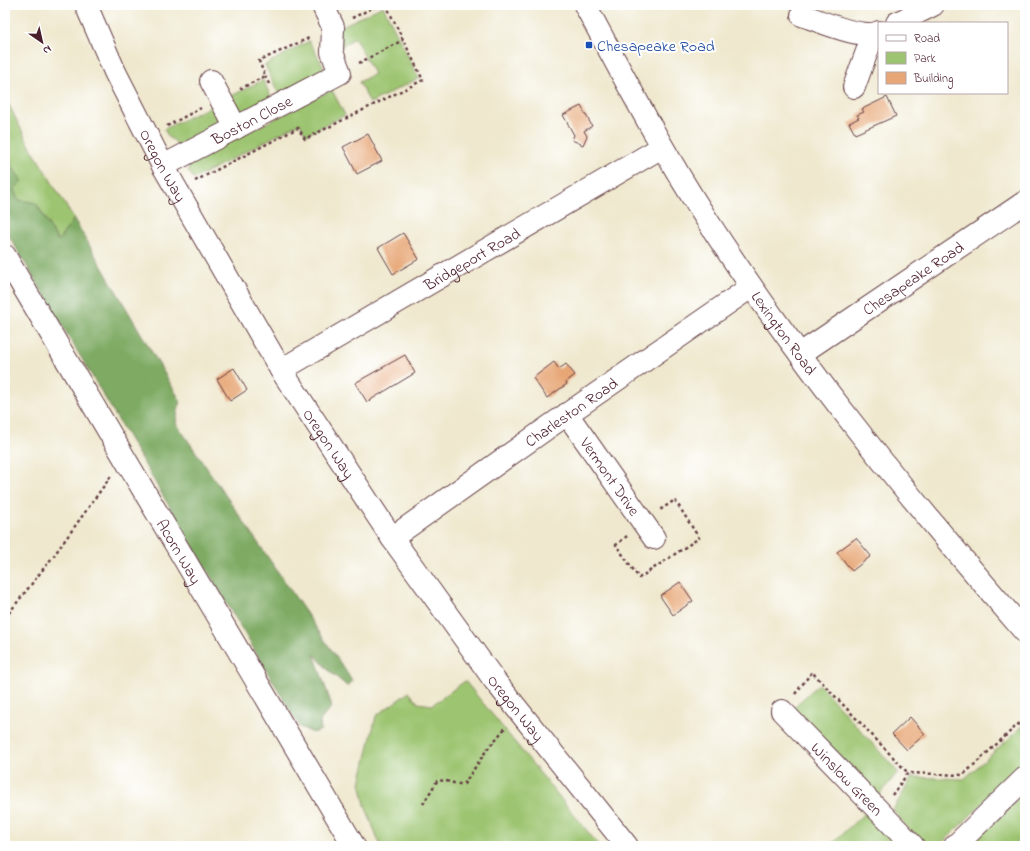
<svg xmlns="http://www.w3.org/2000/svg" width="1030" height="851" font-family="'Indie Flower',sans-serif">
<rect width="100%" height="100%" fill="#fff"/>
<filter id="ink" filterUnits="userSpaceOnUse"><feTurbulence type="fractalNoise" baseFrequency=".025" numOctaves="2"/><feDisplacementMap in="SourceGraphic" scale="8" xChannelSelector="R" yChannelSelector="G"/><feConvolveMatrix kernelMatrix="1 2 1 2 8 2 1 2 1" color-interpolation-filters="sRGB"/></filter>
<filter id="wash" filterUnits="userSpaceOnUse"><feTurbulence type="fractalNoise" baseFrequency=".012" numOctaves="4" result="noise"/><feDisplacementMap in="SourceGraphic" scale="16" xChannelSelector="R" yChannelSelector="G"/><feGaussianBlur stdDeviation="0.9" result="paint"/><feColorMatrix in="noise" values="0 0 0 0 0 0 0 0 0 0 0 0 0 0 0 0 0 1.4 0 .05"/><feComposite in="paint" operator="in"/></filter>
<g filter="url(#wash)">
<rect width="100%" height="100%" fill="#efe8ce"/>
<g fill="#9dc571" stroke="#74724e">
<path d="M383 6 419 78 370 103 359 82 374 74 355 38 340 47 338 28Z"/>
<path d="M309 41 326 71 279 95 265 65Z"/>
<path d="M263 80 272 99 241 113 233 109 227 98Z"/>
<path d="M332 90 345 115 306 135 300 123 194 179 188 171 191 161Z"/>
<path d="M5 97 27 141 74 219 58 241 36 203 19 200 14 190 11 166 5 156Z"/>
<path d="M216 104 221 115 218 128 178 147 175 141 169 138 164 129Z"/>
<path d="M465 681 597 843 596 846H380L365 805 360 783 376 716 409 692 418 703 432 705Z"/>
<path d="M819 684 898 772 878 796 793 708Z"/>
<path d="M1025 724V762L941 844C919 848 907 826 893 810L912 777 964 779Z"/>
<path d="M1025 792V834L1016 842 1017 846H967Z"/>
<path d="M868 810 902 846H829Z"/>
</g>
<path fill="#7eaa63" stroke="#646447" d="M5 156 22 181 14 190 19 200 36 203 58 241 74 219 180 400 176 423 352 680 347 686 329 671 314 654 332 706 320 721 321 730 313 733 300 727 5 229Z"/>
<g id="blocks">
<g fill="#e7a675">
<path d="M887 97 896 116 855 134 849 123 859 118 857 115 864 112 862 109Z"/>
<path d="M581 106 592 126 584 131 587 136 583 145 572 140 574 135 563 115Z"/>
<path d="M368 134 382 161 357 174 343 147Z"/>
<path d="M403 233 419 259 393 274 378 248Z"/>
<path d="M405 355 415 373 367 402 355 383Z"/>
<path d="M554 362 559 369 566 364 575 375 566 382 567 384 547 398 533 378Z"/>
<path d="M234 368 247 390 230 401 217 379Z"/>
<path d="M856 538 871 556 852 571 837 552Z"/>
<path d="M680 582 693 601 673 615 660 596Z"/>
<path d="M910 717 925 734 907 750 892 734Z"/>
</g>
</g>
</g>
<g filter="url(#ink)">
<use href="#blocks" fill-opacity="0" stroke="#633d43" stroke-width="1"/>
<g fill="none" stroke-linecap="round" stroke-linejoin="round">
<defs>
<g id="minor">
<path id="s1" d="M86 5 115 72 163 166 281 370 392 538 495 681 627 846"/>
<path id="s2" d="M585 5C624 77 662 151 707 220 801 366 912 501 1025 632"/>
<path d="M802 15C820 21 862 40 879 32"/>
<path d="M897 23 933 5"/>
<path d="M211 81 236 128"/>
<path d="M854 87 873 35"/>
<path id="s3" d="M163 166 340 73 332 52 333 27 324 8"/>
<path id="s4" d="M5 256 354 846"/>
<path id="s5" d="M800 354 1025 202"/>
<path id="s6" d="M281 370 662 147"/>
<path id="s7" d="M567 414 654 538"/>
<path id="s8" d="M392 538 550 426 751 287"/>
<path id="s9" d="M782 711 913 846"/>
<path d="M955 846 1025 778"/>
</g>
</defs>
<use href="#minor" stroke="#633d43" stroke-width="24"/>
<g stroke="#633d43" stroke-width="2.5" stroke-dasharray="3 3" stroke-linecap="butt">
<path d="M352 18 379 5"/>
<path d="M359 63 403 40"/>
<path d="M265 76 270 86"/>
<path d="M240 89 265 76 259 61 311 37"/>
<path d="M167 126 201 108"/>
<path d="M195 181 298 128 305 139 423 80 386 5"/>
<path d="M627 536 616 545 639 578 699 538 675 500 660 510"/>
<path d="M5 618 55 554 111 476"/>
<path d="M795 694 812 672 908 773"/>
<path d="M892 795 908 773 963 775 1025 718"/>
<path d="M423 804 437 781C447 779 454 785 464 784L486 751 506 727"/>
<path d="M1023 846 1022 844 1025 841"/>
</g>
<use href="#minor" stroke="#fff" stroke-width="22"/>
</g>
</g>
<rect fill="#1a4fb4" stroke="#fff" stroke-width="1.5" x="585" y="41" width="8" height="8" rx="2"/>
<g text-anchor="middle" stroke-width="4" stroke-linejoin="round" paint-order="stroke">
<g font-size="16" fill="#164399" stroke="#fff" text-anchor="start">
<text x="597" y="51">Chesapeake Road</text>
</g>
<g font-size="16" fill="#4a1f2b" stroke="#fff">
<text dy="6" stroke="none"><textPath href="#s3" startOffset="100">Boston Close</textPath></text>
<text dy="6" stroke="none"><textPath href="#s1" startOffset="178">Oregon Way</textPath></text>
<text dy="6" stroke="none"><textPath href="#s6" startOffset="221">Bridgeport Road</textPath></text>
<text dy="6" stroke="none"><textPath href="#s5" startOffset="136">Chesapeake Road</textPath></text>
<text dy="6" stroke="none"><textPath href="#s2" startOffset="384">Lexington Road</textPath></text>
<text dy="6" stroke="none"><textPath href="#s8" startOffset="219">Charleston Road</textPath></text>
<text dy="6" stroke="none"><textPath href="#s1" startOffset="502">Oregon Way</textPath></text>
<text dy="6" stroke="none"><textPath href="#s7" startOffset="76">Vermont Drive</textPath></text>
<text dy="6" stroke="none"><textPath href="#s4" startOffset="343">Acorn Way</textPath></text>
<text dy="6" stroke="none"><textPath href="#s1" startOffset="826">Oregon Way</textPath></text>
<text dy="6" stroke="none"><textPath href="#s9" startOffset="94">Winslow Green</textPath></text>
</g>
</g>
<rect width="1030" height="851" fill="none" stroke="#fff" stroke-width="20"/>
<rect x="878" y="22" width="130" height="72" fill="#ffffff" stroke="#b7a5aa"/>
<rect x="886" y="35" width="20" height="6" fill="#ffffff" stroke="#b7a5aa"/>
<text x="914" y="42" font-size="12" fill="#4a1f2b">Road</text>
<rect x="886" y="52" width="20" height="12" fill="#9dc571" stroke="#b7a5aa"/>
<text x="914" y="62" font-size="12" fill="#4a1f2b">Park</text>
<rect x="886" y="72" width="20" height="12" fill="#e7a675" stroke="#b7a5aa"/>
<text x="914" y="82" font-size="12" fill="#4a1f2b">Building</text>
<g transform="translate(42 42) rotate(146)" stroke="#ffffff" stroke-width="3" paint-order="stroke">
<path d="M0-3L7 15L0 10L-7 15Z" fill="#4a1f2b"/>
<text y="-6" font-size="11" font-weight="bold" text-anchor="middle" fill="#4a1f2b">N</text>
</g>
</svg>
